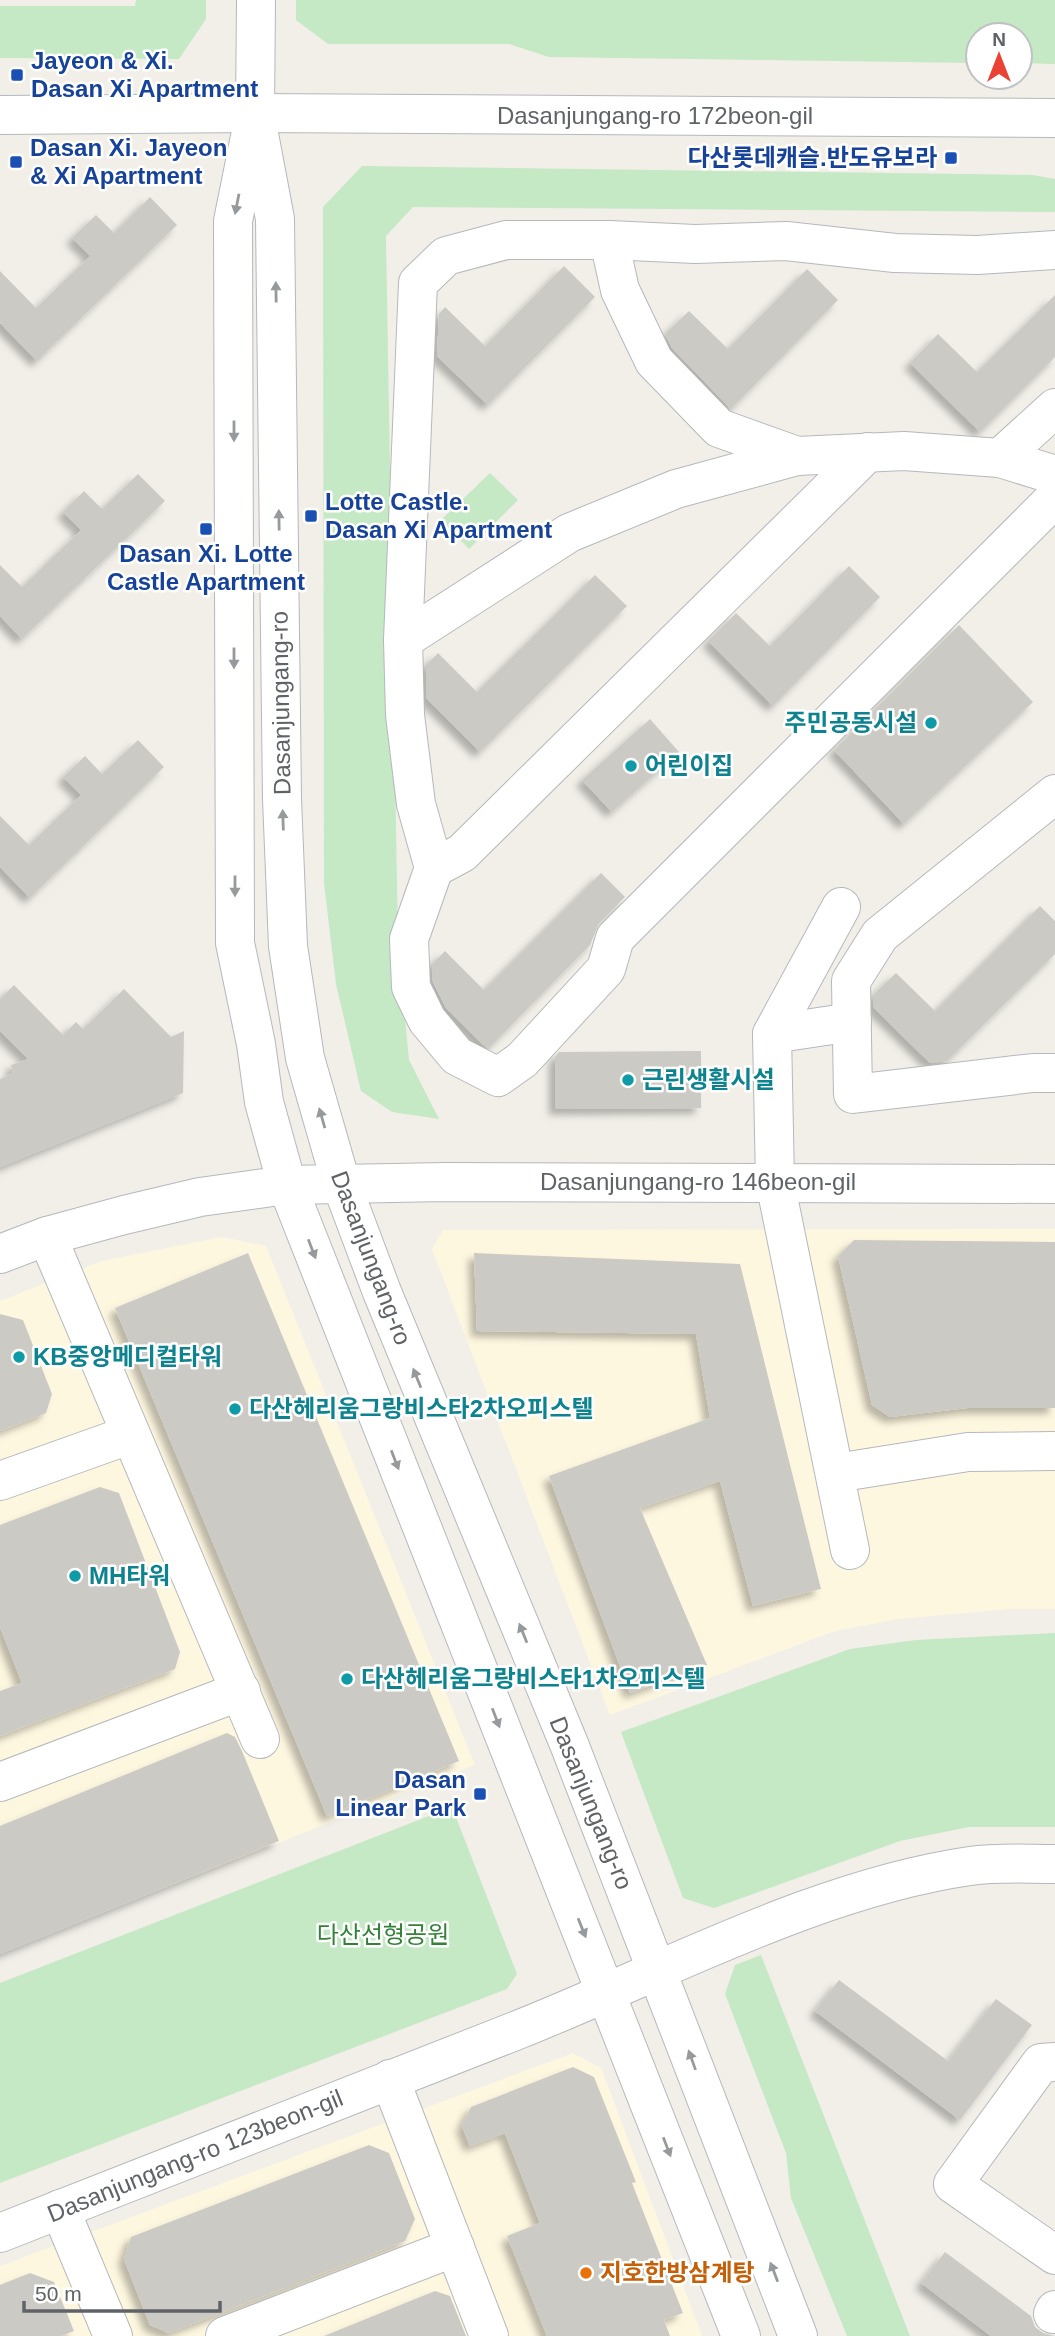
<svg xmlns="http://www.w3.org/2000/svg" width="1055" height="2336" font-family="Helvetica,'Noto Sans KR',sans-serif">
<defs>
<filter id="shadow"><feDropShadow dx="-6" dy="6" stdDeviation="3.5" flood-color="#0004"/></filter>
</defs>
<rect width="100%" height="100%" fill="#f1efe8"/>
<g fill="#fef7e0">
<path d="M1055 1229V1609H1009L898 1619 835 1631 610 1715 432 1249 443 1230Z"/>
<path d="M222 1237 266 1246 475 1765 0 1953V1301L102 1261Z"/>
<path d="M573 2053 601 2068 702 2336H0V2266Z"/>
</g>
<g fill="#c5e8c5">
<path d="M136 0H206V19L179 59 0 58V6H135Z"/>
<path d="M296 0H1055V64L1020 63V35H978V63L549 57 509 44H328L296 20Z"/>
<path d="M362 166 1032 175 1055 179V212L413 207 386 236 398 944 409 1060 439 1119 392 1112 361 1091 336 984 324 883 323 207Z"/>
<path d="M490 473 518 500 469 549 441 520Z"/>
<path d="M1055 1633V1827H969L900 1841 714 1908 683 1898 621 1732 850 1649 916 1640Z"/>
<path d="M452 1807 517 1974 507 1989 0 2183V1983Z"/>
<path d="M761 1955 910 2336H847L791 2198 786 2153 725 1994 735 1965Z"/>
</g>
<g fill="#cccac5" filter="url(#shadow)">
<path d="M150 197 177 225 37 361 0 323V271L36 308 90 256 72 238 96 215 114 233Z"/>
<path d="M564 266 595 297 488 405 437 356 439 314 445 307 485 346Z"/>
<path d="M807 269 838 300 731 409 672 348 665 334 689 311 728 349Z"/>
<path d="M1055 295V357L980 432 910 363 938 334 977 372Z"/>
<path d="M138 474 165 501 22 639 0 616V565L22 587 81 530 63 512 84 491 102 509Z"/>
<path d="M849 566 880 597 773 706 708 641 736 613 770 646Z"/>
<path d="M595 575 627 606 480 752 426 698V665L438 653 477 692Z"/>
<path d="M959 625 1033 702 904 824 834 750Z"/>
<path d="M650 719 679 752 612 812 582 780Z"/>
<path d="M138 740 164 767 30 898 0 867V816L29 845 81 795 63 777 85 756 102 774Z"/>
<path d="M601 873 625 897 599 923 590 945 489 1048 482 1044 446 1008 433 982 432 964 445 951 484 990Z"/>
<path d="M1040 906 1055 921V954L947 1061 930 1063 873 1007V995L896 973 935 1011Z"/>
<path d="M14 985 63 1035 76 1022 83 1029 124 989 171 1037 184 1031 183 1093 0 1167V1079L13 1073 11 1065 28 1059 0 1031V999Z"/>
<path d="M701 1051V1108L555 1109V1057L559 1052Z"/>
<path d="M854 1240 1055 1242V1408H967L890 1417 872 1405 838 1256Z"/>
<path d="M248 1253 459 1761 327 1816 115 1308Z"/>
<path d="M474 1253 740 1264 821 1589 753 1606 720 1481 640 1508 707 1665 630 1693 549 1476 710 1418 696 1334 477 1331Z"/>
<path d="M0 1314 23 1320 52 1394 46 1413 0 1431Z"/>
<path d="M100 1487 119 1493 180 1652 175 1669 0 1736V1691L22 1683 0 1627V1525Z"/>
<path d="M227 1733 235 1737 242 1751 279 1841 0 1954V1826Z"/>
<path d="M839 1980 948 2061 996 1999 1032 2025 960 2120 815 2011Z"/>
<path d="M573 2067 594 2077 636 2182 632 2183 683 2313 664 2320 670 2336H547L507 2236 540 2223 505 2133 470 2146 462 2126 471 2107Z"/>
<path d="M369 2145 389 2153 415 2219 405 2241 169 2333 150 2325 124 2259 131 2237Z"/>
<path d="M945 2252 1031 2316 1035 2327 1043 2333 1055 2336H991L921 2283Z"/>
<path d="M30 2273 54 2282 74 2331 61 2336H0V2285Z"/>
<path d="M435 2291 450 2296 466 2336H324Z"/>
</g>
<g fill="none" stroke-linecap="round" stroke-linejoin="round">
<defs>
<g id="minor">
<path d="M256 0 255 113 275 219 282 799 288 946 305 1058 341 1183 382 1292 569 1744 798 2336"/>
<path d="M0 115 255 113 1055 118"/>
<path d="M251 132 233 221 235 943 256 1044 264 1102 287 1185 741 2336"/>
<path d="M609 240 620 290 654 361 719 428 797 456"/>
<path d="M1055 250 977 255 895 253 786 241 695 244 609 240H506L446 256 418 283 403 640 405 715 416 804 434 868 409 939 411 987 427 1020 457 1056 498 1077 522 1060 606 969 615 938 1055 498"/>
<path d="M1000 458 1055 408"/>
<path d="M403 640 569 533 676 489 797 456 904 451 1000 458 1055 475"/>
<path d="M1055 794 880 935 851 981 853 1094 1033 1073H1055"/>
<path d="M434 868 462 853 868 452"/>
<path d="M841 907 772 1034 775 1182 850 1550"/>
<path d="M772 1034 852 1022"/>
<path d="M47 1236 260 1739"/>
<path d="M0 1254 47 1236 124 1215 200 1197 287 1185 445 1182 1055 1184"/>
<path d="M836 1473 968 1452 1055 1451"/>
<path d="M0 1481 129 1435"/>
<path d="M0 1782 241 1691"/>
<path d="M1055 2062 1041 2063 953 2184 1055 2255"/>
<path d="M390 2079 489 2336"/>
<path d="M60 2209 113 2336"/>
<path d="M0 2233C172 2166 344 2099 515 2031 659 1974 817 1888 970 1866 998 1862 1027 1864 1055 1864"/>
<path d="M1053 2314 1055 2310"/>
<path d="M225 2336 455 2247"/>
</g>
</defs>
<use href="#minor" stroke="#b5b8bc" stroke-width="40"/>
<use href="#minor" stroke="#fff" stroke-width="38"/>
</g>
<defs><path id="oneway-solid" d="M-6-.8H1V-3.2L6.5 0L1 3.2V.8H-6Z" transform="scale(1.75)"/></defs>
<g fill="#979a9d">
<use href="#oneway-solid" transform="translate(237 204) rotate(101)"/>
<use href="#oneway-solid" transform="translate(276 292) rotate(-91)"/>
<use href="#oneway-solid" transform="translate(234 431) rotate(90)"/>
<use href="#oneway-solid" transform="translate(279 520) rotate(-91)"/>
<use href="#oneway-solid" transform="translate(234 658) rotate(90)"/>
<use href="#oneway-solid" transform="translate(283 820) rotate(-92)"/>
<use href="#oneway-solid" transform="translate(235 886) rotate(90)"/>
<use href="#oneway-solid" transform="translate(322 1118) rotate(-106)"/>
<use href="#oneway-solid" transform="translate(312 1249) rotate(69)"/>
<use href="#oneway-solid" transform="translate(417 1378) rotate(-112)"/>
<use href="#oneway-solid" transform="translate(395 1460) rotate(69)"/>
<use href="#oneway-solid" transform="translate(523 1633) rotate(-112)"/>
<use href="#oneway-solid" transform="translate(496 1718) rotate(69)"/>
<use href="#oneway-solid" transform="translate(582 1928) rotate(68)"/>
<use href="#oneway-solid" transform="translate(692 2060) rotate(-110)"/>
<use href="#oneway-solid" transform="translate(667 2147) rotate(69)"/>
<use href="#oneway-solid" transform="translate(774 2272) rotate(-111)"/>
</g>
<g fill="#1a4fb4" stroke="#fff" stroke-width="2.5">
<rect x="10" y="68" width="14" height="14" rx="3.5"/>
<rect x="944" y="151" width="14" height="14" rx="3.5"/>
<rect x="9" y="155" width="14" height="14" rx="3.5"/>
<rect x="304" y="509" width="14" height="14" rx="3.5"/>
<rect x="199" y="522" width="14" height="14" rx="3.5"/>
<rect x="473" y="1787" width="14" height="14" rx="3.5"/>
</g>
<g fill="#0f9aa8" stroke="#fff" stroke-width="2.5">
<circle cx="931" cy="723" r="7"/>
<circle cx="631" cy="766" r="7"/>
<circle cx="628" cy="1080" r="7"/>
<circle cx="19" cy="1357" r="7"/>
<circle cx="235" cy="1409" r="7"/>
<circle cx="75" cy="1576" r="7"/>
<circle cx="347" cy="1679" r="7"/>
</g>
<circle fill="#e8710a" stroke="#fff" stroke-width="2.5" cx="586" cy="2273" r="7"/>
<g text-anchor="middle" stroke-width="5" stroke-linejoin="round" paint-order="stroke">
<g font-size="24" font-weight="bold" fill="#164399" stroke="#fff" text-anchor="start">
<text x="31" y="69">Jayeon &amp; Xi.<tspan x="31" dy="28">Dasan Xi Apartment</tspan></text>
<text x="30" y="156">Dasan Xi. Jayeon<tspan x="30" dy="28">&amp; Xi Apartment</tspan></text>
<text x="937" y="166" text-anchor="end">다산롯데캐슬.반도유보라</text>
<text x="325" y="510">Lotte Castle.<tspan x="325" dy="28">Dasan Xi Apartment</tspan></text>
<text x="206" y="562" text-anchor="middle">Dasan Xi. Lotte<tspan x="206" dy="28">Castle Apartment</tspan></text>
<text x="466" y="1788" text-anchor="end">Dasan<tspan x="466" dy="28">Linear Park</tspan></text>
</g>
<g font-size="24" fill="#5f6368" stroke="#fff">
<text x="655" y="124">Dasanjungang-ro 172beon-gil</text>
<text transform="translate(281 703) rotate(-91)" y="8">Dasanjungang-ro</text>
<text x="698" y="1190">Dasanjungang-ro 146beon-gil</text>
<text transform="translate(371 1258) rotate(69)" y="8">Dasanjungang-ro</text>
<text transform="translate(591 1803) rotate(68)" y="8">Dasanjungang-ro</text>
<text transform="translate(195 2156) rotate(-22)" y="8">Dasanjungang-ro 123beon-gil</text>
</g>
<g font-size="24" font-weight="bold" fill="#0d838f" stroke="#fff" text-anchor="start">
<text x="917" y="731" text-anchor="end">주민공동시설</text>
<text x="645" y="774">어린이집</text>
<text x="642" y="1088">근린생활시설</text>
<text x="33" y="1365">KB중앙메디컬타워</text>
<text x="249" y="1417">다산헤리움그랑비스타2차오피스텔</text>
<text x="89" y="1584">MH타워</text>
<text x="361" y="1687">다산헤리움그랑비스타1차오피스텔</text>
</g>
<g font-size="24" fill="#348238" stroke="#fff">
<text x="383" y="1943">다산선형공원</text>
</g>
<g font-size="24" font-weight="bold" fill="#c56008" stroke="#fff" text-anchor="start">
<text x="600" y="2281">지호한방삼계탕</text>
</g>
</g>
<g transform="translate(999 56)"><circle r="33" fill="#ffffff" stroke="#bfc1c3" stroke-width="2"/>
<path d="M0-5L12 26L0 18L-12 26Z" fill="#ea4335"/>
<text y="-10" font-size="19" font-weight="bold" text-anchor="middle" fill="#5f6368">N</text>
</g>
<path d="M24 2301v10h196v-10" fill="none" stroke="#5f6368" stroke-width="3.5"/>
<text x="35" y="2301" font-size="21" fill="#5f6368" stroke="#ffffff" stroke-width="5" paint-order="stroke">50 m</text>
</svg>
